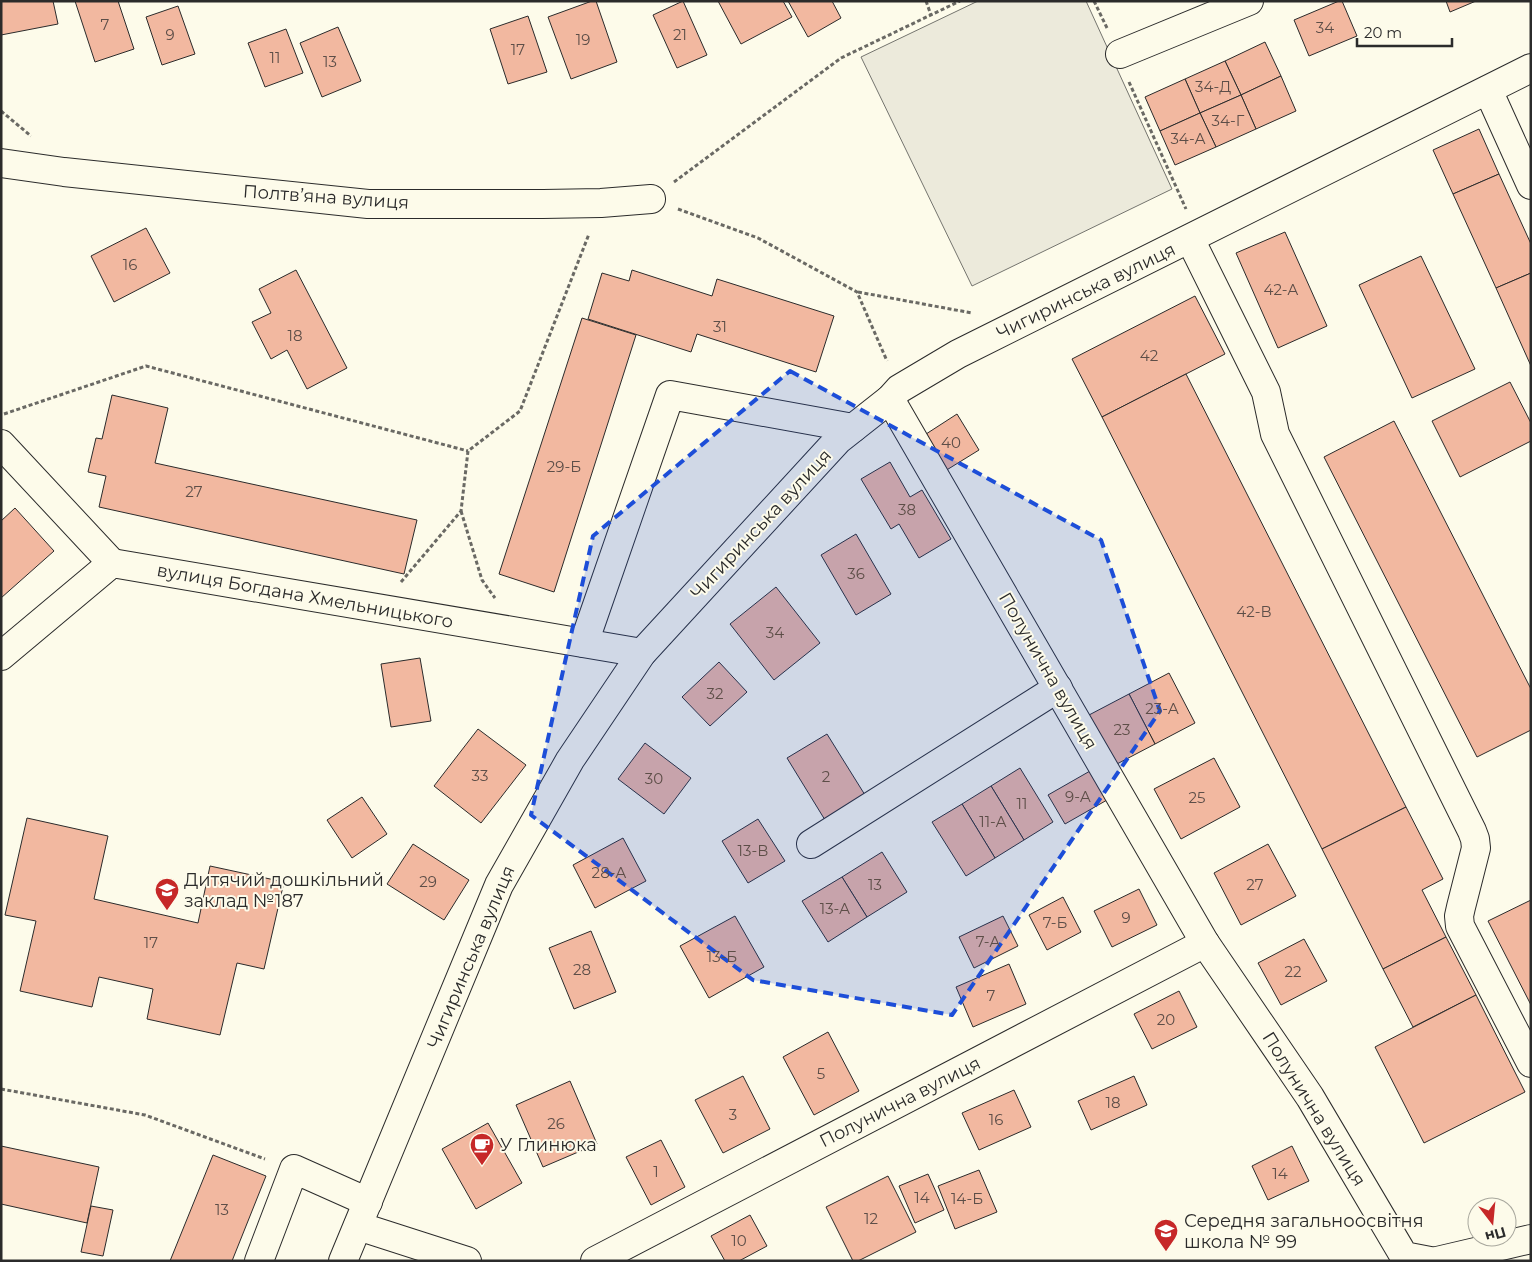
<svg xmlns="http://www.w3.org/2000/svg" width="1532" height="1262" font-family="Montserrat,sans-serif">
<rect width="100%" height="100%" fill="#fdfbea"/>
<path fill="#eceadb" stroke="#74746e" d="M978 1H1086L1172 189 972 286 861 57Z"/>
<g fill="#f2b8a0" stroke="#2b2b2b">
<path d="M1 1H53L58 24 1 35Z"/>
<path d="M75 1H118L134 49 95 62Z"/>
<path d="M592 1H596L617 62 571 79 548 17Z"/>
<path d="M683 1 707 55 677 68 653 15Z"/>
<path d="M718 1H783L792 17 741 44Z"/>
<path d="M788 1H832L841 18 808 37Z"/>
<path d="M1339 1H1342L1357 36 1309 56 1294 20Z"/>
<path d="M1446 1H1476L1450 12Z"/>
<path d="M178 6 195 54 162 65 146 17Z"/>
<path d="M528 16 547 72 508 84 490 29Z"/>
<path d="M338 27 361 81 322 97 300 43Z"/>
<path d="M286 29 303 73 265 87 248 43Z"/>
<path d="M1265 42 1281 76 1241 95 1225 61Z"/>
<path d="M1225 61 1241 95 1200 113 1185 79Z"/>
<path d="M1281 76 1296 111 1256 129 1241 95Z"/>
<path d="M1185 79 1200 113 1160 131 1145 97Z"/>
<path d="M1241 95 1256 129 1216 147 1200 113Z"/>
<path d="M1200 113 1216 147 1175 165 1160 131Z"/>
<path d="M1479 129 1499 174 1453 194 1433 150Z"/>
<path d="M1499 174 1531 244V273L1496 288 1453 194Z"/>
<path d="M146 228 170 273 114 302 91 256Z"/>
<path d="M1285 232 1327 326 1278 348 1236 253Z"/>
<path d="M1421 256 1475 369 1412 398 1359 285Z"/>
<path d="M296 270 347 368 307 389 287 350 271 359 252 322 271 313 259 289Z"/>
<path d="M632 270 712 296 717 279 834 316 816 372 697 334 691 352 588 319 602 273 629 281Z"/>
<path d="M1531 273V366L1496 288Z"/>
<path d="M1195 296 1225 354 1102 417 1072 359Z"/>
<path d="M582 318 636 335 554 592 499 574Z"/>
<path d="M1186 374 1406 807 1322 849 1102 417Z"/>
<path d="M1510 382 1531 423V441L1460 477 1432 421Z"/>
<path d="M112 395 168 408 155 463 417 520 404 574 99 507 106 476 88 472 96 438 102 439Z"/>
<path d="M957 414 979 450 945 471 923 436Z"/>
<path d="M1394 421 1531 689V730L1477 757 1324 457Z"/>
<path d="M890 462 910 497 922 490 951 539 919 558 899 524 891 529 861 479Z"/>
<path d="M15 508 54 551 1 598V521Z"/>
<path d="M856 534 891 594 856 615 821 555Z"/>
<path d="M776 587 820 643 774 680 730 624Z"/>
<path d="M420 658 431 721 391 727 381 664Z"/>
<path d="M719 662 747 692 710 726 682 697Z"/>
<path d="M1169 673 1195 723 1155 744 1129 694Z"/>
<path d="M1129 694 1155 744 1115 765 1089 715Z"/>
<path d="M478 729 526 765 481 823 434 786Z"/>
<path d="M827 734 865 795 825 820 787 758Z"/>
<path d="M645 743 691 778 664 814 618 779Z"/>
<path d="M1214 758 1240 807 1181 839 1154 789Z"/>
<path d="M1020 768 1053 822 1024 840 991 786Z"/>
<path d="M1090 771 1107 800 1065 824 1048 795Z"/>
<path d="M991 786 1024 840 995 858 962 804Z"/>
<path d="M362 797 387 834 352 858 327 820Z"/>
<path d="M962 804 995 858 966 876 932 822Z"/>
<path d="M1406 807 1443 879 1422 890 1446 937 1383 969 1322 849Z"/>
<path d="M27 818 108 836 94 899 198 923 210 866 284 882 264 969 237 963 220 1035 147 1019 153 989 99 977 92 1007 20 991 36 921 5 915Z"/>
<path d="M758 819 785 861 748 883 722 841Z"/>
<path d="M623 838 646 881 595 908 573 865Z"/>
<path d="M413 844 469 880 444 920 387 884Z"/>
<path d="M1268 844 1296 896 1241 925 1214 873Z"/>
<path d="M882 852 907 892 867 917 842 877Z"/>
<path d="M842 877 867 917 828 942 802 901Z"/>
<path d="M1139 889 1157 925 1112 947 1094 911Z"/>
<path d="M1063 897 1081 932 1047 950 1029 915Z"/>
<path d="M1531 900V1005L1488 921Z"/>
<path d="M735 916 764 967 709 998 680 946Z"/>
<path d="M1003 916 1018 946 974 968 959 937Z"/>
<path d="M591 931 616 992 574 1009 549 948Z"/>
<path d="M1446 937 1476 995 1413 1027 1383 969Z"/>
<path d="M1304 939 1327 981 1281 1005 1258 963Z"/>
<path d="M1009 964 1026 1004 973 1027 956 987Z"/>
<path d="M1179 991 1197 1027 1152 1049 1134 1014Z"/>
<path d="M1476 995 1525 1092 1424 1143 1375 1047Z"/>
<path d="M828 1032 859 1091 814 1115 783 1057Z"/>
<path d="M743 1076 770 1129 723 1153 695 1100Z"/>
<path d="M1134 1076 1147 1105 1091 1130 1078 1101Z"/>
<path d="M570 1081 597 1144 543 1167 516 1105Z"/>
<path d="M1014 1090 1031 1127 979 1150 962 1113Z"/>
<path d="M488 1123 522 1183 476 1209 442 1149Z"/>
<path d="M661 1140 685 1187 651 1205 626 1157Z"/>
<path d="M1 1146 99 1167 87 1223 1 1204Z"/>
<path d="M1292 1146 1309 1181 1268 1200 1252 1166Z"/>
<path d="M213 1155 266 1176 232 1261H170Z"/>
<path d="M979 1170 997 1212 955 1229 938 1186Z"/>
<path d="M928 1174 944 1210 915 1223 899 1186Z"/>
<path d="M888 1176 916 1232 858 1261H853L826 1207Z"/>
<path d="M91 1206 113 1210 103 1256 81 1252Z"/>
<path d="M750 1215 767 1246 739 1261H725L711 1236Z"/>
</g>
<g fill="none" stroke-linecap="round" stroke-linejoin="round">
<defs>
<g id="minor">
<path d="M1120 54 1249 1"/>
<path d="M1488 90 1531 185"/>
<path d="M1 163 64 172 368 204H543L601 203 651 199"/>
<path d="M1190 239 1266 392 1275 434 1472 831 1475 839 1476 848 1461 907 1459 916 1460 926 1531 1063"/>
<path d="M890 399 1205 943 1310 1097 1404 1256 1430 1261"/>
<path d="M1 444 112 563"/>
<path d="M584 643 670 395 853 428"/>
<path d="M1 656 112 563 642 653"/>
<path d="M811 844 1058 688"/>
<path d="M358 1226 467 1261"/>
<path d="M259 1261 294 1169 368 1202"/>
<path d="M343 1261 499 885 570 760 642 653 838 440 890 399 899 389 958 354 1531 68"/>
<path d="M595 1261 1205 943"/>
<path d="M1437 1261 1531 1239"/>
</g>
</defs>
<use href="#minor" stroke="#2b2b2b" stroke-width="30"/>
<g stroke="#6a6964" stroke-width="3" stroke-dasharray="4 2.5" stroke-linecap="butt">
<path d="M926 1 931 15"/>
<path d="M1094 1 1107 28"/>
<path d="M1129 82 1186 209"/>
<path d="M1 111 31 136"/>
<path d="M674 182 841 58 960 1"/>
<path d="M678 209 758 238 857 292 887 361"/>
<path d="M858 292 972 313"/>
<path d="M4 414 146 366 468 451"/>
<path d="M461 511 482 580 495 598"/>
<path d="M401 582 461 511 468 451 520 411 589 234"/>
<path d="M1 1089 145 1115 265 1159"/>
</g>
<use href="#minor" stroke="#fdfbea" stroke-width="28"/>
</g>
<path fill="#1d4ed8" fill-opacity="0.2" stroke="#1d4ed8" stroke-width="4" stroke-dasharray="10 6" stroke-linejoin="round" d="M790 371 1101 540 1160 711 952 1015 753 980 531 815 593 536Z"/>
<defs>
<symbol id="school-pin" viewBox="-11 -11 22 30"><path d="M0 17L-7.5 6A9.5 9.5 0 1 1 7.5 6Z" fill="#c62828" stroke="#fdfbea"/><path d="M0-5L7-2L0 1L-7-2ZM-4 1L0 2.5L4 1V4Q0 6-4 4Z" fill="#fff"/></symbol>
<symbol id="cafe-pin" viewBox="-11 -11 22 30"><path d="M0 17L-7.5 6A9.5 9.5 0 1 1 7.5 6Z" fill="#c62828" stroke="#fdfbea"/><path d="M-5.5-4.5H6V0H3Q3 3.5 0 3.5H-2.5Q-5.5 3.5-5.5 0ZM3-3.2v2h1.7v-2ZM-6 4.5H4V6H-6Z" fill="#fff"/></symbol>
</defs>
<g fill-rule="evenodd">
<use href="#school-pin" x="153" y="876" width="28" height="38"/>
<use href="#cafe-pin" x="468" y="1131" width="28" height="38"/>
<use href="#school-pin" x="1152" y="1217" width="28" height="38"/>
</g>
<g text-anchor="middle" stroke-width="4" stroke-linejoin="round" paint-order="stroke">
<g font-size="15" fill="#5d4e48">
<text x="105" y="30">7</text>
<text x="1325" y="33">34</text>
<text x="170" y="40">9</text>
<text x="680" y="40">21</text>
<text x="583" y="45">19</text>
<text x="518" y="55">17</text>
<text x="275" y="63">11</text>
<text x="330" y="67">13</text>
<text x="1213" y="92">34-Д</text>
<text x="1228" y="126">34-Г</text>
<text x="1188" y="144">34-А</text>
<text x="130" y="270">16</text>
<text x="1281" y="295">42-А</text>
<text x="720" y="332">31</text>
<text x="295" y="341">18</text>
<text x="1149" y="361">42</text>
<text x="951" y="448">40</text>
<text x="564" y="472">29-Б</text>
<text x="194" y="497">27</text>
<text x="907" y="515">38</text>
<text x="856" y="579">36</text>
<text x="1254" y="617">42-В</text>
<text x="775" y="638">34</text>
<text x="715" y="699">32</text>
<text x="1162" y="714">23-А</text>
<text x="1122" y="735">23</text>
<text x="480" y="781">33</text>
<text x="826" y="782">2</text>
<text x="654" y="784">30</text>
<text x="1078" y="802">9-А</text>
<text x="1197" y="803">25</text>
<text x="1022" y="809">11</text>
<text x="993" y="827">11-А</text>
<text x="753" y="856">13-В</text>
<text x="609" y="878">28-А</text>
<text x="428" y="887">29</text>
<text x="875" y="890">13</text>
<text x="1255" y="890">27</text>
<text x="835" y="914">13-А</text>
<text x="1126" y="923">9</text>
<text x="1055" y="928">7-Б</text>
<text x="988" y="947">7-А</text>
<text x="151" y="948">17</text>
<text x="722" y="962">13-Б</text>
<text x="582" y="975">28</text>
<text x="1293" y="977">22</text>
<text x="991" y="1001">7</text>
<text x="1166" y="1025">20</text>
<text x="821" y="1079">5</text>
<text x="1113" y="1108">18</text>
<text x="733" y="1120">3</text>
<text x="996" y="1125">16</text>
<text x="556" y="1129">26</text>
<text x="656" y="1177">1</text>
<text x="1280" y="1179">14</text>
<text x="922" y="1203">14</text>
<text x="967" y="1204">14-Б</text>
<text x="222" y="1215">13</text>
<text x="871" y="1224">12</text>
<text x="739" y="1246">10</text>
</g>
<g font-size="18" fill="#2b2b2b" stroke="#fdfbea">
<text transform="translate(326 197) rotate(4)" y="6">Полтвʼяна вулиця</text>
<text transform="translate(1086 291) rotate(-26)" y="6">Чигиринська вулиця</text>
<text transform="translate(761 524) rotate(-47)" y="6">Чигиринська вулиця</text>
<text transform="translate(305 596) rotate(10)" y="6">вулиця Богдана Хмельницького</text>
<text transform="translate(1048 671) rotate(60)" y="6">Полунична вулиця</text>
<text transform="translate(471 957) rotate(-67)" y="6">Чигиринська вулиця</text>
<text transform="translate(900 1102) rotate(-27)" y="6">Полунична вулиця</text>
<text transform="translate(1314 1109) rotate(58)" y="6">Полунична вулиця</text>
</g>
<g font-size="18" fill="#2b2b2b" stroke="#fdfbea" text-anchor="start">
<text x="184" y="886">Дитячий дошкільний<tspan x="184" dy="21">заклад №187</tspan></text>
<text x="500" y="1151">У Глинюка</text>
<text x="1184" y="1227">Середня загальноосвітня<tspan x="1184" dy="21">школа № 99</tspan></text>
</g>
</g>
<rect width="1532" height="1262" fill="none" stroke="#2b2b2b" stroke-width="5"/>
<g transform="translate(1492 1222) rotate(164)"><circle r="24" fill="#fdfbea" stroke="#a9a89e"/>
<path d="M0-4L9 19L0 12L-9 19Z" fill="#c62828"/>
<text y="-8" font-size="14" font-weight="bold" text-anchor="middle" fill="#2b2b2b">Пн</text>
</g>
<path d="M1357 38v8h95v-8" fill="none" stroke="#2b2b2b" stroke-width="2.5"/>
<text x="1364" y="38" font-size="15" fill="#2b2b2b" stroke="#fdfbea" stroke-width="4" paint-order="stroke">20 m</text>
</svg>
